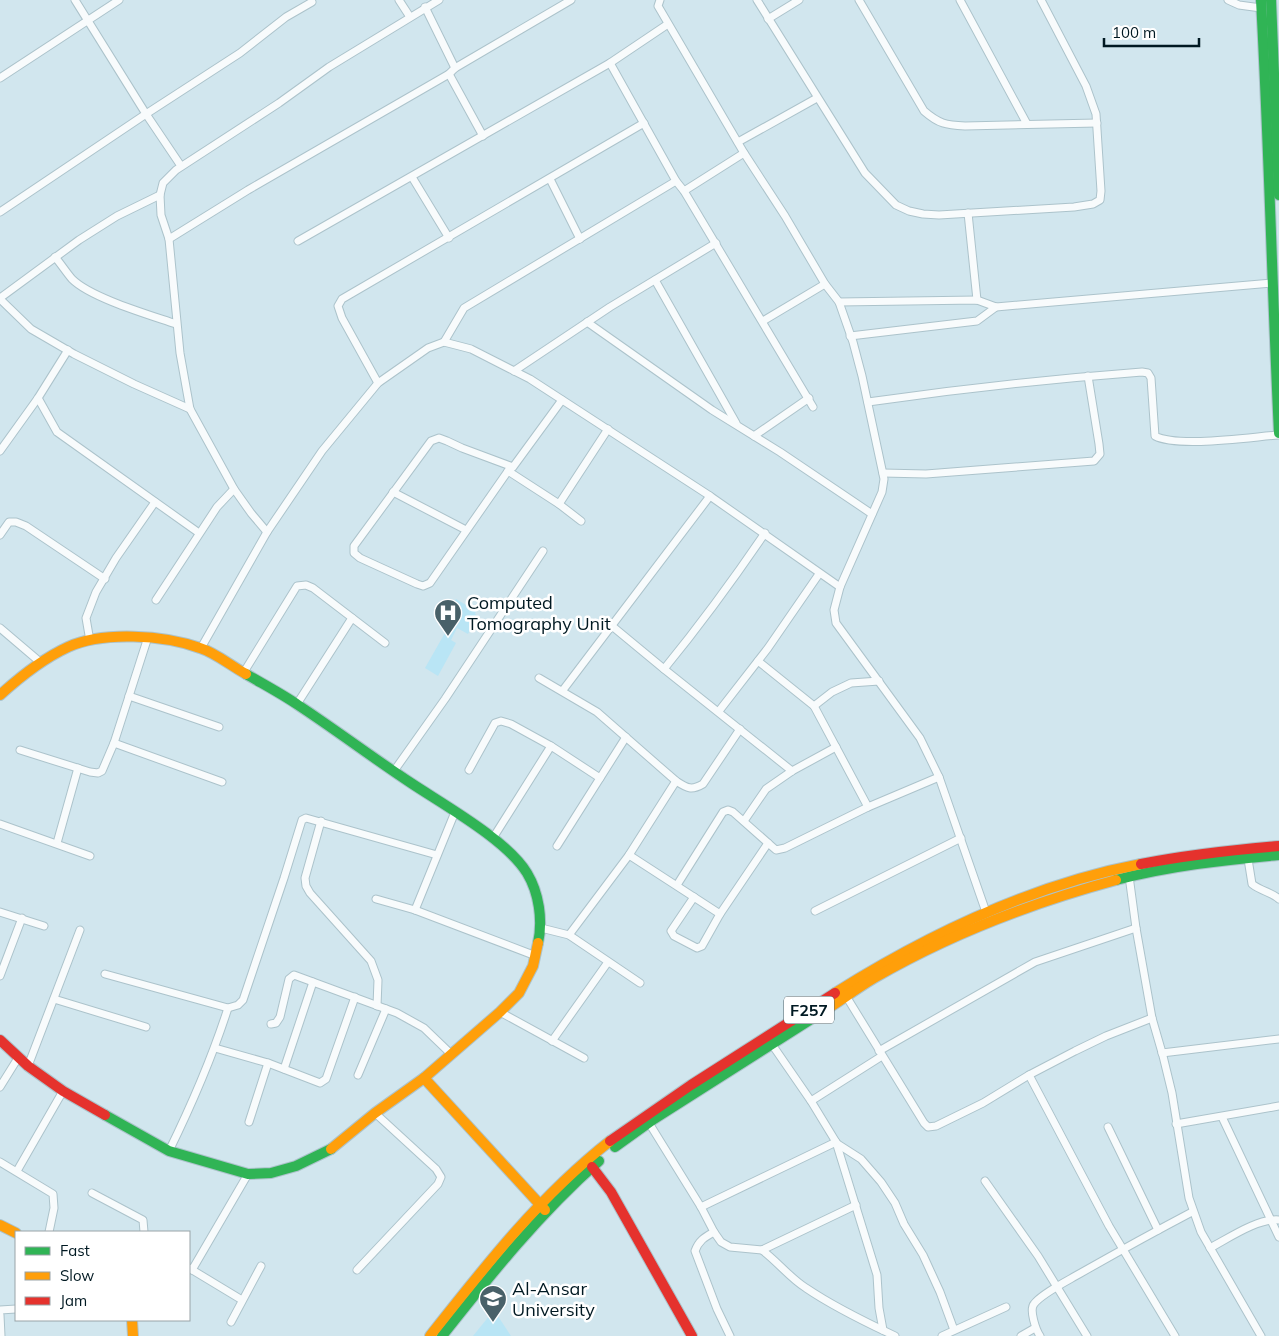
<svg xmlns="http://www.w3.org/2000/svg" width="1279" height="1336" font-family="Mulish,sans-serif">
<rect width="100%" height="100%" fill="#d1e6ee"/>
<g fill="#b9e5f5">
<path d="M456 599 476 611 475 614 478 616 468 634 457 628 451 640 456 643 438 676 425 668 450 624 443 619 448 610 446 609 447 606 451 607Z"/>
<path d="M494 1310 511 1336H473Z"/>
</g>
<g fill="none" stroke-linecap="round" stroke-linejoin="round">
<defs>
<g id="street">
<path d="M75 0 146 114 181 166"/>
<path d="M399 0 410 17"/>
<path d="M660 0 658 6 744 153 785 216 825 284 839 302 853 342 862 376 884 479 882 492 840 587 834 610 836 623 920 738 939 777 986 912"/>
<path d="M757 0 865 173 896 205 909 211 923 214 939 215 1074 207 1093 204 1100 200 1101 191 1096 114 1086 86 1041 0"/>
<path d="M859 0 924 111C939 124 946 125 965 126L1097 123"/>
<path d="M960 0 1027 124"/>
<path d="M1228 0 1239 5 1261 8"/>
<path d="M425 7 455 68"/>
<path d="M768 19 799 0"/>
<path d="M610 63 676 181 684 191 813 407"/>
<path d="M449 74 483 136"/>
<path d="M0 78 119 0"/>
<path d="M738 142 817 98"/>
<path d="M412 177 449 238"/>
<path d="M550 179 580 239"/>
<path d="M684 191 744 153"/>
<path d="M0 212 146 114 240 53 286 17 312 2"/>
<path d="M968 213 977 300"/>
<path d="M169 239 248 190 449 74 455 68 571 0"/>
<path d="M298 241 610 63 668 24"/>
<path d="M55 257C61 264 66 272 72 279 91 298 150 315 176 324"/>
<path d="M655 280 736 423"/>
<path d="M0 298 79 240 117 216 160 195"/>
<path d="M0 299 31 329 74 354 134 384 190 409"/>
<path d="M839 302 977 300 996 307 1272 283"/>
<path d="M763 321 825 284"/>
<path d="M587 322 712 410 780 452 872 514"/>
<path d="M850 336 977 321 996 307"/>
<path d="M444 342 464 308 676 181"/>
<path d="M514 371 610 307 716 243"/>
<path d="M378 383 342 318 338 306 342 299 644 123"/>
<path d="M38 398 57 432 199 533"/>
<path d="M868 402C959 389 1050 379 1142 372L1148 373 1151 378 1155 436C1178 448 1251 437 1279 435"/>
<path d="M754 436 809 398"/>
<path d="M0 451 38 398 68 350"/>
<path d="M513 467 462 448 447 441 439 438 431 441 354 546V553L360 558 417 584 423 586 430 583 508 471 513 467 562 400"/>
<path d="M508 471 559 504 581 521"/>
<path d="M883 473 926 474 1094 461 1100 454 1099 444 1088 376"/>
<path d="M393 492 466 530"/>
<path d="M559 504 608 429"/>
<path d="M267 532 251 513 234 489 190 409 180 353 169 239 161 215 160 195 163 183 176 170 279 103 329 67 439 0"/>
<path d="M0 535 9 522H16L26 526 105 579"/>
<path d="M156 600 217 507 234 489"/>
<path d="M612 626 664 669 792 771"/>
<path d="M0 628 40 662"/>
<path d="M90 641 86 618 96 592 116 558 155 502"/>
<path d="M201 648 267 532 322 451 378 383 428 348 444 342 471 349 530 379 710 496 840 587"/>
<path d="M758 661 814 706 868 807"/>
<path d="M664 669C700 625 733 580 765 533"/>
<path d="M244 672 297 586 306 585 313 588 385 643"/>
<path d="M539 678 597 712 676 781C687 788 691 791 703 784L740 729"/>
<path d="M563 690 710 496"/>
<path d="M129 696 219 727"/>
<path d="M297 704 352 618"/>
<path d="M814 706 832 692 851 683 879 681"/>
<path d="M719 711 768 648 819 574"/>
<path d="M114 743 222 782"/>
<path d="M20 750 90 772 98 773 102 771 114 743 148 637"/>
<path d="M469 770 495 723 501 721 511 724 551 746 600 778"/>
<path d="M394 771 445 699 543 551"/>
<path d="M321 821 305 878 306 886 310 893 371 961 378 980 377 1006"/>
<path d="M744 821 766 789 792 771 836 747"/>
<path d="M0 824 90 856"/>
<path d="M493 838 551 746"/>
<path d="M57 843 78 768"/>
<path d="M557 846 626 737"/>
<path d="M629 855 720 914"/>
<path d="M1248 859 1252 884C1261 891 1273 893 1279 899"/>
<path d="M1129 876 1136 928 1152 1018 1163 1056 1172 1093 1189 1198 1201 1232 1261 1336"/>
<path d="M677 885 723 812 728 810 733 812 776 850 785 848 868 807 939 777"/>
<path d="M694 897 671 931 674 936 697 948 702 946 720 914 768 843"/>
<path d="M376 899 415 910 536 956"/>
<path d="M415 910 455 812"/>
<path d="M815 911 961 838"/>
<path d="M0 912 44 926"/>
<path d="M541 928 569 935 640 983"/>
<path d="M569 935 629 855 676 781"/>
<path d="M105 974 228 1008 238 1005 243 1000 284 878 302 820 306 818 437 855"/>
<path d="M0 976 22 918"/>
<path d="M846 996 924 1123 928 1127 936 1126 983 1103 1029 1075 1075 1051 1106 1036 1152 1018"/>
<path d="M54 999 146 1027"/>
<path d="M500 1012 584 1058"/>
<path d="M271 1024 276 1023 280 1017 289 979 294 975 397 1013 424 1028 451 1054"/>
<path d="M552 1041 608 962"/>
<path d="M771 1043 811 1101 836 1142 877 1275 879 1308 883 1330"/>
<path d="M215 1048 268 1063 320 1083 326 1079 355 997"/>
<path d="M879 1051 1035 962 1136 928"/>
<path d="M1162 1053 1279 1039"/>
<path d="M28 1066 80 930"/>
<path d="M284 1069 313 982"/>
<path d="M358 1075 386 1009"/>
<path d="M1029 1075 1109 1226 1175 1336"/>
<path d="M0 1087 18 1058"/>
<path d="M811 1101 882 1056"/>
<path d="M1222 1117 1279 1237"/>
<path d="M249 1122 268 1063"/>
<path d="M649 1123 701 1207 714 1232 721 1242 730 1247 762 1250 856 1205"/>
<path d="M1176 1124 1279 1106"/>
<path d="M1108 1127 1158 1230"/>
<path d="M836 1143 861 1159 881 1182 895 1203 904 1224 923 1255 940 1292 954 1330"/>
<path d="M169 1151C192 1104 212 1058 228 1008"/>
<path d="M0 1162 53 1194 54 1208 49 1232"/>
<path d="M17 1171 63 1091"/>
<path d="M985 1181 1038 1256 1087 1336"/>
<path d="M92 1193 143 1220 144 1232"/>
<path d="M701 1207 836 1142"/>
<path d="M714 1232C705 1237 699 1240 695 1251L717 1309 730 1336"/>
<path d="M1210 1248C1229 1238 1258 1218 1279 1220"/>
<path d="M762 1250C778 1262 790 1278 806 1288 834 1307 865 1322 895 1336"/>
<path d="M189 1268 242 1300"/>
<path d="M192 1270 248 1174"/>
<path d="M357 1270 438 1184 441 1177 436 1169 375 1113"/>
<path d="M0 1310 16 1309"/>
<path d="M0 1315 1 1336"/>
<path d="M231 1322 261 1266"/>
<path d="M942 1336 1006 1307"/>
<path d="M1021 1336 1035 1328"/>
<path d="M1040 1336C1036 1330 1029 1310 1034 1304 1041 1294 1067 1281 1079 1274 1116 1253 1154 1232 1192 1212"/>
</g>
<g id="fast">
<path d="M1261 0C1269 144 1272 289 1279 433"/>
<path d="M1271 0 1279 195"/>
<path d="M246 674C263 684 282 694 298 705 336 730 373 758 411 783 444 805 507 840 527 873 539 893 543 920 538 943"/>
<path d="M1116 880C1169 866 1224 860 1279 855"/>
<path d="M105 1115 169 1151 248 1174 271 1173 296 1166 331 1149"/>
<path d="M615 1147 654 1119 816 1016"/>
<path d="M442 1336C491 1274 540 1213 599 1161"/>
</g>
<g id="slow">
<path d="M0 695C21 676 42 659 68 647 103 631 164 635 200 648 216 653 231 666 246 674"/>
<path d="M835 993C929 934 1031 885 1141 864"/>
<path d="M816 1016C836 1004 854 990 874 978 950 934 1031 903 1116 880"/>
<path d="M424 1078 545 1210"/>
<path d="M331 1149 375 1113 424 1078 500 1012 519 993 533 966 538 943"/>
<path d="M0 1225 16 1233"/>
<path d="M132 1320 133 1336"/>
<path d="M430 1336C486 1265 539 1197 610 1141"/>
</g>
<g id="jam">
<path d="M1141 864C1187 855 1232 850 1279 846"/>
<path d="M0 1040 28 1066 63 1091 105 1115"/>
<path d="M610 1141 691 1085 835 993"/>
<path d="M592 1167 611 1192 692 1336"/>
</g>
</defs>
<use href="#street" stroke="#acc3cb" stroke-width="9"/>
<use href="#fast" stroke="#acc3cb" stroke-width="12"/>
<use href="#slow" stroke="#acc3cb" stroke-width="12"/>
<use href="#jam" stroke="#acc3cb" stroke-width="12"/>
<use href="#street" stroke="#f8fbfc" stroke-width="7"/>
<use href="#fast" stroke="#30b455" stroke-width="10"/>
<use href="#slow" stroke="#ff9f0a" stroke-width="10"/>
<use href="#jam" stroke="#e5322d" stroke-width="10"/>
</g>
<defs>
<symbol id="hospital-pin" viewBox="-11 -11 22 30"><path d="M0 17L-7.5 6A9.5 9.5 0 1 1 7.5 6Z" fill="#496169" stroke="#fff"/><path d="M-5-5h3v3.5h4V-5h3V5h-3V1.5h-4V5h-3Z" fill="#fff"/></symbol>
<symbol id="university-pin" viewBox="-11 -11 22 30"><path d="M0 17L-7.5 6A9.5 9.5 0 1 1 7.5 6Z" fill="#496169" stroke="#fff"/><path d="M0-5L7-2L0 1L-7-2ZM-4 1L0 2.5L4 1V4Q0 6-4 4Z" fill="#fff"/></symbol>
</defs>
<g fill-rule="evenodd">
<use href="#hospital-pin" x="432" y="597" width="32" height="43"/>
<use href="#university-pin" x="477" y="1283" width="32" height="43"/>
</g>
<g text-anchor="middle" stroke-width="5" stroke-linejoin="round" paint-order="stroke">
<rect fill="#fff" stroke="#4c5e64" stroke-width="1" x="784" y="996.5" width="50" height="27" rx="4"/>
<g font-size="16" font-weight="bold" fill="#001922">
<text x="809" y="1016">F257</text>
</g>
<g font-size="18" fill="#001922" stroke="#fff" text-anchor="start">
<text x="467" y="609">Computed<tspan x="467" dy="21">Tomography Unit</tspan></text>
<text x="512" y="1295">Al-Ansar<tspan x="512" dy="21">University</tspan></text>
</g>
</g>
<rect x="15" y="1231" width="175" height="90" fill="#ffffff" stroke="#99a3a7"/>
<rect x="25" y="1247" width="25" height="8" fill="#30b455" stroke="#99a3a7"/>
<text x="60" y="1256" font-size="15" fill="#001922">Fast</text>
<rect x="25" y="1272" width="25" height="8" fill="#ff9f0a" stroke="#99a3a7"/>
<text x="60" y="1281" font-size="15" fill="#001922">Slow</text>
<rect x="25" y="1297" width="25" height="8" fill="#e5322d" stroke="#99a3a7"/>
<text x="60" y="1306" font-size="15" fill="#001922">Jam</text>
<path d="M1104 38v8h95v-8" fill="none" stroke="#001922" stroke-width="2.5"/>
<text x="1112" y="38" font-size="15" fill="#001922" stroke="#ffffff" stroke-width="4" paint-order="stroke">100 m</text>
</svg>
